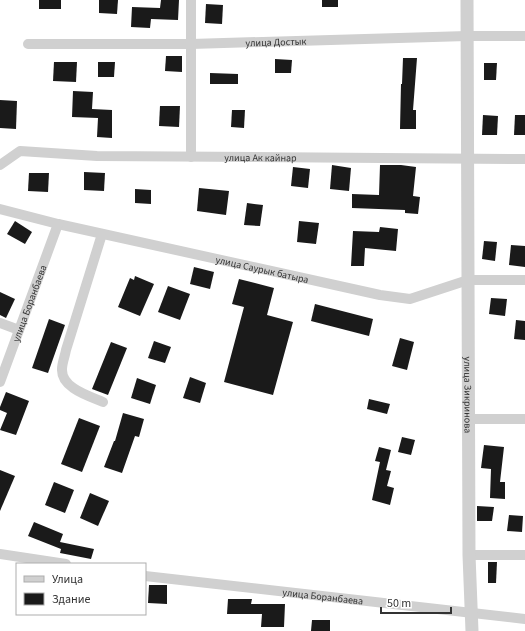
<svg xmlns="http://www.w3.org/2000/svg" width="525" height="631" font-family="'Source Sans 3',sans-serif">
<rect width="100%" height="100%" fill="#fff"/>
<g fill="#1a1a1a">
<rect x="39" y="0" width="22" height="9"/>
<path d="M99 0H118L117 14 99 13Z"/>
<path d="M161 0H179L178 20 151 19 150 28 131 27 132 7 160 8Z"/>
<rect x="322" y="0" width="16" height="7"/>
<path d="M206 4 223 5 222 24 205 23Z"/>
<path d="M166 56H182V72L165 71Z"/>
<path d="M403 58H417L413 110H416V129H400L401 84H402Z"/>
<path d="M275 59 292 60 291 73H275Z"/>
<path d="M54 62H77L76 82 53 81Z"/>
<path d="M98 62H115L114 77H98Z"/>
<path d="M484 63H497L496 80H484Z"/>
<path d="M210 73 238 74V84H210Z"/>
<path d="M73 91 93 92 92 109 112 110V138L97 137 98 118 72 117Z"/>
<path d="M0 100 17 101 16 129 0 128Z"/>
<path d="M160 106H180L179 127 159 126Z"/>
<path d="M232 110H245L244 128 231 127Z"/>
<path d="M483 115 498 116 497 135H482Z"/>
<path d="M515 115H525V135H514Z"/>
<path d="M332 165 351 168 349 191 330 189Z"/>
<path d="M380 165H401L416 167 413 196 420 197 418 214 405 213V210L352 208V194L379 195Z"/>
<path d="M293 167 310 169 308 188 291 186Z"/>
<path d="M84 172 105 173 104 191 84 190Z"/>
<path d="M29 173H49L48 192 28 191Z"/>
<path d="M199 188 229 191 226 215 197 211Z"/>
<path d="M135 189 151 190V204L135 203Z"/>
<path d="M247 203 263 205 260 226 244 225Z"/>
<path d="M15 221 32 232 25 244 7 234Z"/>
<path d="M299 221 319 223 316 244 297 242Z"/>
<path d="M380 227 398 229 396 251 365 248 364 266H351L353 231 379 232Z"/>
<path d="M484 241 497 242 495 261 482 259Z"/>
<path d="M511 245 525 246V267L509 265Z"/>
<path d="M194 267 214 272 210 289 190 284Z"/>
<path d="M135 276 154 284 140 316 118 307 130 278 134 280Z"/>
<path d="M239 279 274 288 267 315 293 322 273 395 224 382 244 307 232 304Z"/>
<path d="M168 286 190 294 180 320 158 312Z"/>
<path d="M0 292 15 299 6 318 0 315Z"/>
<path d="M491 298 507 299 505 316 489 314Z"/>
<path d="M315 304 373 319 369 336 311 321Z"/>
<path d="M49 319 65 325 48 373 32 368Z"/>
<path d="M516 320 525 321V340L514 339Z"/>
<path d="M400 338 414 342 407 370 392 366Z"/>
<path d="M154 341 171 347 165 363 148 358Z"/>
<path d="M111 342 127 348 108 395 92 389Z"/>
<path d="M190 377 206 383 200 403 183 398Z"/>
<path d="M137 378 156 385 150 404 131 398Z"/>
<path d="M6 392 29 401 16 435 0 430 7 413 0 410V407Z"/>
<path d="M369 399 390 404 387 414 367 409Z"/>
<path d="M123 413 144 419 139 437 135 436 122 473 104 467 114 441H115Z"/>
<path d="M79 418 100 426 82 472 61 464Z"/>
<path d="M402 437 415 440 411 455 398 452Z"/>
<path d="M484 445 504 447 500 482H505V499L490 498 491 469 481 468Z"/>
<path d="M379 447 391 450 386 470 391 471 387 486 394 488 390 505 372 500 380 462 375 461Z"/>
<path d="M0 470 15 476 0 511Z"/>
<path d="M54 482 74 490 65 513 45 505Z"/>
<path d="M90 493 109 501 98 526 80 518Z"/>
<path d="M477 506 494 507 492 521H477Z"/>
<path d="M509 515 523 516 522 532 507 531Z"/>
<path d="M34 522 63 534 60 542 94 549 91 559 60 553 61 549 28 536Z"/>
<path d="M488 562H497L496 583H488Z"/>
<path d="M149 585H167V604L148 603Z"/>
<path d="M228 599H252L251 604H285L284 627H261L262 614H227Z"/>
<path d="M312 620H330V631H311Z"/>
</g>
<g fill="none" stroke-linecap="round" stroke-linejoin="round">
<g stroke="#d0d0d0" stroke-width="10">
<path d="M191 0V157"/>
<path id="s1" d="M28 44H191L467 36H525"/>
<path id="s2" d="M0 165 20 151 97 156 525 159"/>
<path id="s3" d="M0 209 58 224 380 295 410 299 468 280H525"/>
<path d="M102 234 66 350C65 356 62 363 62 369 61 388 89 396 103 402"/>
<path d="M0 323 19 330"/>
<path id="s4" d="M0 382 58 224"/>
<path d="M470 419H525"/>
<path d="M0 554 66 564"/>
<path d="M469 555H525"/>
<path id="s5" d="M145 576 525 619"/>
</g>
<path stroke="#d0d0d0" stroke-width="13" id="s6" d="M467 0 469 555 472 631"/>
</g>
<g text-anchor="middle" stroke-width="4" stroke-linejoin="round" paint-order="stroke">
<g font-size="10" fill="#333" stroke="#fff">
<text dy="4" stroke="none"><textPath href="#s1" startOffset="248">улица Достык</textPath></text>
<text dy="4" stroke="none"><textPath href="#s2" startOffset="265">улица Ак кайнар</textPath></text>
<text dy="4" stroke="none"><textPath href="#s3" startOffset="269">улица Саурык батыра</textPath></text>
<text dy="4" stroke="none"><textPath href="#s4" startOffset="84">улица Боранбаева</textPath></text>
<text dy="4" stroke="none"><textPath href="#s6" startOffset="395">улица Зикринова</textPath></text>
<text dy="4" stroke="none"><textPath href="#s5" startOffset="179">улица Боранбаева</textPath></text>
</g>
</g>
<rect x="16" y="563" width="130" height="52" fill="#ffffff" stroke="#adadad"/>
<rect x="24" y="576" width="20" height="6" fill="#d0d0d0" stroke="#adadad"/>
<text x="52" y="583" font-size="12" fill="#333333">Улица</text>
<rect x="24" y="593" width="20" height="12" fill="#1a1a1a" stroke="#adadad"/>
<text x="52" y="603" font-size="12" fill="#333333">Здание</text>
<path d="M381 607v6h70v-6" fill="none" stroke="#333333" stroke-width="2"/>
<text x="387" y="607" font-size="12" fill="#333333" stroke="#ffffff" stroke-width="3" paint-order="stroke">50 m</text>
</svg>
